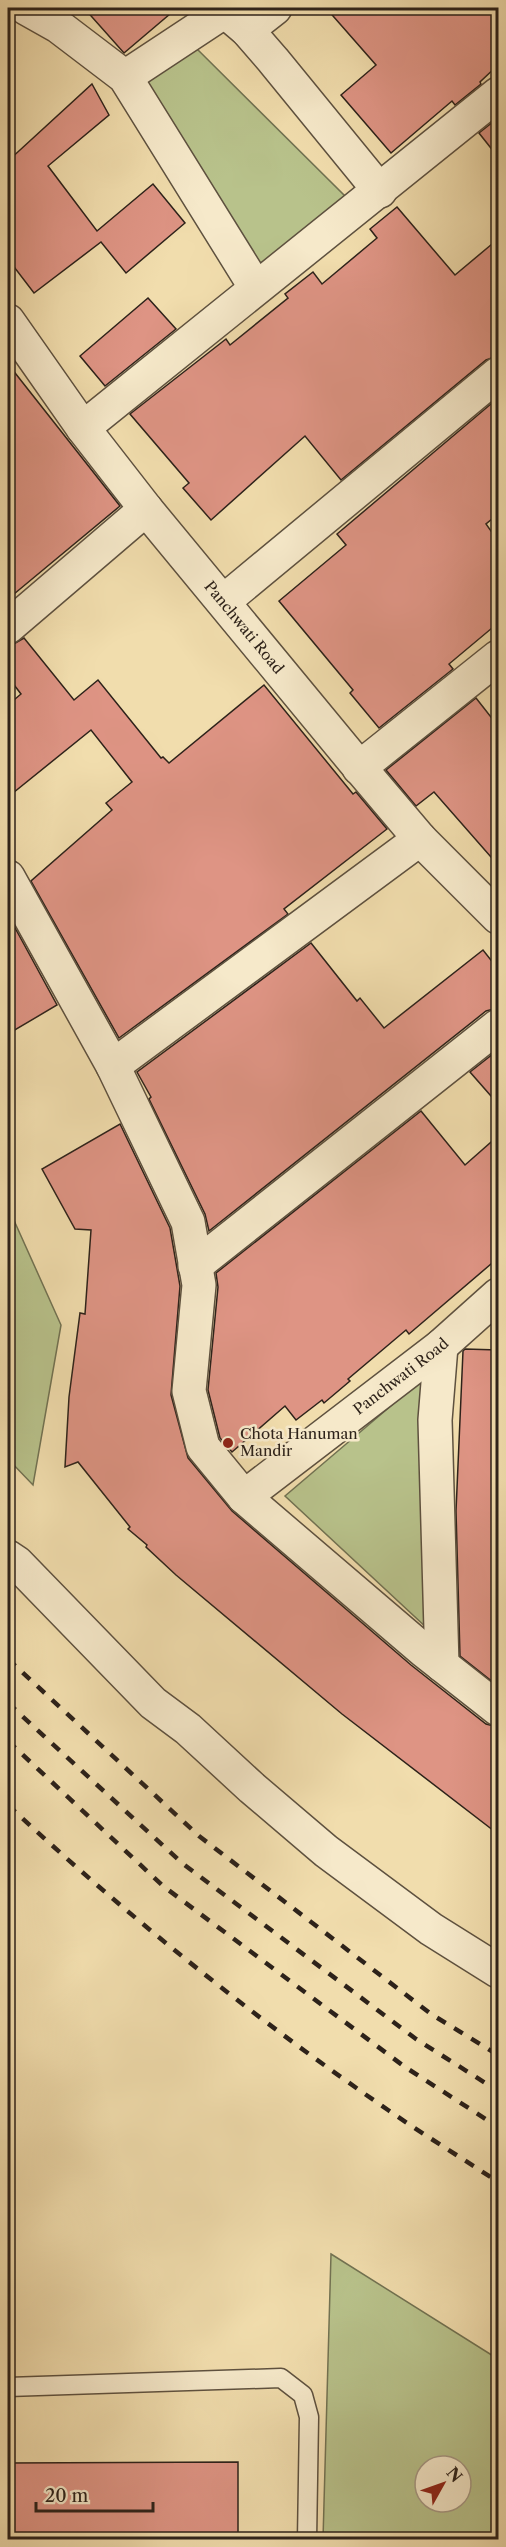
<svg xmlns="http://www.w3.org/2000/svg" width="506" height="2547" font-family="'Libre Caslon Text',serif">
<rect width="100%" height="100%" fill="#f1ddad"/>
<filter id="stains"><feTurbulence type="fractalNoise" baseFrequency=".00333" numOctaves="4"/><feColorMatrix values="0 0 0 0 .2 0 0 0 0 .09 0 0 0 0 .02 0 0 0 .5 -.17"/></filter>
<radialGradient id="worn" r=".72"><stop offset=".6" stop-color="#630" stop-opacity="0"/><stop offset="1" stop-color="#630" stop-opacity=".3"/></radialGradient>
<g fill="#b8c28b" stroke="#727252" stroke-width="1.5" fill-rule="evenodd">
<path d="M193 45 352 203 256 271 137 83Z"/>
<path d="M8 1207 61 1325 33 1485 8 1459Z"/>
<path d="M426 1376 428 1629 285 1496Z"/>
<path d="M331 2254 498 2359V2527L494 2539H323ZM425 2466H461V2502H425Z"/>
</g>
<g fill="#de9484" stroke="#2d221a" stroke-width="1.5">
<path d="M84 8H177L124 53Z"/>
<path d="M326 8H498V65L480 82 481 84 455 105 452 101 391 153 341 95 376 65Z"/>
<path d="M92 84 109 115 48 166 97 231 153 184 185 223 126 273 101 242 34 293 8 259V161Z"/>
<path d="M498 118V157L479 133Z"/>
<path d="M397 207 455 275 498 239V356L486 360 341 480 305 436 211 520 183 488 189 483 130 414 226 339 230 345 288 298 285 294 313 272 322 284 377 238 370 229Z"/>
<path d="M148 298 176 329 105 386 80 356Z"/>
<path d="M8 364 120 506 8 599Z"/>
<path d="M498 398V514L486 524 498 541V623L449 664 453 669 379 728 350 693 353 690 279 601 346 545 337 534Z"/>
<path d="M24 638 74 700 98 680 161 758 163 757 169 763 264 685 353 794 356 792 387 829 284 909 288 914 119 1038 31 881 112 810 106 803 132 782 91 730 8 797V705L21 694 8 677V645H12Z"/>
<path d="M476 698 498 726V865L434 792 416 806 386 770Z"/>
<path d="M8 915 57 1005 8 1034Z"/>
<path d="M311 943 357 1001 360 998 384 1028 483 950 498 969V1008L486 1011 209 1231 205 1214 149 1099 151 1097 137 1072Z"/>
<path d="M498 1050V1104L470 1072Z"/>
<path d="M421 1111 465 1165 498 1136V1258L409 1334 406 1330 348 1379 350 1381 324 1403 322 1400 296 1420 285 1406 232 1452 220 1438 208 1390 218 1287 216 1273Z"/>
<path d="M120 1124 170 1228 180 1286 171 1395 188 1458 232 1511 411 1665 486 1724 498 1727V1834L342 1714 176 1575 146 1547 147 1545 128 1529 130 1527 78 1462 65 1467 69 1397 80 1313 85 1314 91 1230 75 1229 42 1169Z"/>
<path d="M465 1349 498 1350V1686L460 1656 456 1511 463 1351Z"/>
<path d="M238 2462V2540H8V2463Z"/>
</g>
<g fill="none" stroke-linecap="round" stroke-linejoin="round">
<defs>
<path id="service" d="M8 2387 281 2378 303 2395 309 2417 307 2540"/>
<g id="minor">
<path d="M26 8 58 26 125 77 256 288"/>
<path d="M221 8 247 30 273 60 380 191"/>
<path d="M247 30 275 8"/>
<path d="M125 77 225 11"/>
<path id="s1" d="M8 321 83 428 146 509 354 761 420 839 498 917"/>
<path d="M83 428 498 94"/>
<path d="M224 601 498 374"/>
<path d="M8 627 146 509"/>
<path d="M359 768 498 657"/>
<path d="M8 877 113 1066 188 1222 199 1285 189 1391 203 1447 244 1497 423 1650 498 1709"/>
<path d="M113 1066 420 839"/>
<path d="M195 1266 498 1026"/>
<path d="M441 1346 435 1420 442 1665"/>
<path id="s2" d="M244 1497 441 1346 498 1295"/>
<path d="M8 1557 17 1563 153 1703 188 1729 252 1788 326 1851 431 1929 498 1971"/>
</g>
</defs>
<use href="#service" stroke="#5e513f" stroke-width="21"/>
<use href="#minor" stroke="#5e513f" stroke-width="36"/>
<use href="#service" stroke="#f6e9ca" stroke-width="18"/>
<use href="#minor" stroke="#f6e9ca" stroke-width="33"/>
<g stroke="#2d221a" stroke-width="4.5" stroke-dasharray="10 10" stroke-linecap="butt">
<path d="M8 1659 199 1836 431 2014 498 2055"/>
<path d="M8 1703 182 1863 416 2039 498 2091"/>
<path d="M8 1741 163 1886 405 2067 498 2127"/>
<path d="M8 1805C126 1915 254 2018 388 2110 424 2135 462 2158 498 2182"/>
</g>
</g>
<circle fill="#8f2418" stroke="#f6e9ca" stroke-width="2" cx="228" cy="1443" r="6"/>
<g text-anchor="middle" stroke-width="5" stroke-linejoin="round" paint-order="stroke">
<g font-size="15" fill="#2d221a" stroke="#f6e9ca">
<text dy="5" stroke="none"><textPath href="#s1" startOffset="387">Panchwati Road</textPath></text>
<text dy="5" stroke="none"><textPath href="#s2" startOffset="198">Panchwati Road</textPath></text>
</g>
<g font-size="15" fill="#2d221a" stroke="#f6e9ca" text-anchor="start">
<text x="240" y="1439">Chota Hanuman<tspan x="240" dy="17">Mandir</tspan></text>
</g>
</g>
<rect width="506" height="2547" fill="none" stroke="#f1ddad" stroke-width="30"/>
<rect x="9" y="9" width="488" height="2529" fill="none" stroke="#2d221a" stroke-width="3"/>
<rect x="15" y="15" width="476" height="2517" fill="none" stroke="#2d221a" stroke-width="1.5"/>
<g transform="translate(443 2484) rotate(50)"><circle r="28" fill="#f6e9ca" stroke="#a69984" stroke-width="1.5"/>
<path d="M0-4.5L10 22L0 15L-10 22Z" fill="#8f2418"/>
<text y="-9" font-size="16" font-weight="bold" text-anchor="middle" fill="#2d221a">N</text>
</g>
<path d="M36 2502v9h117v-9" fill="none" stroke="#2d221a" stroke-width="3"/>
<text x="45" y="2502" font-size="18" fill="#2d221a" stroke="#f6e9ca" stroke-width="4.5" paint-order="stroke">20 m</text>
<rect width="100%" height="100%" filter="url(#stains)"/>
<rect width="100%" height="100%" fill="url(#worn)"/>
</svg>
